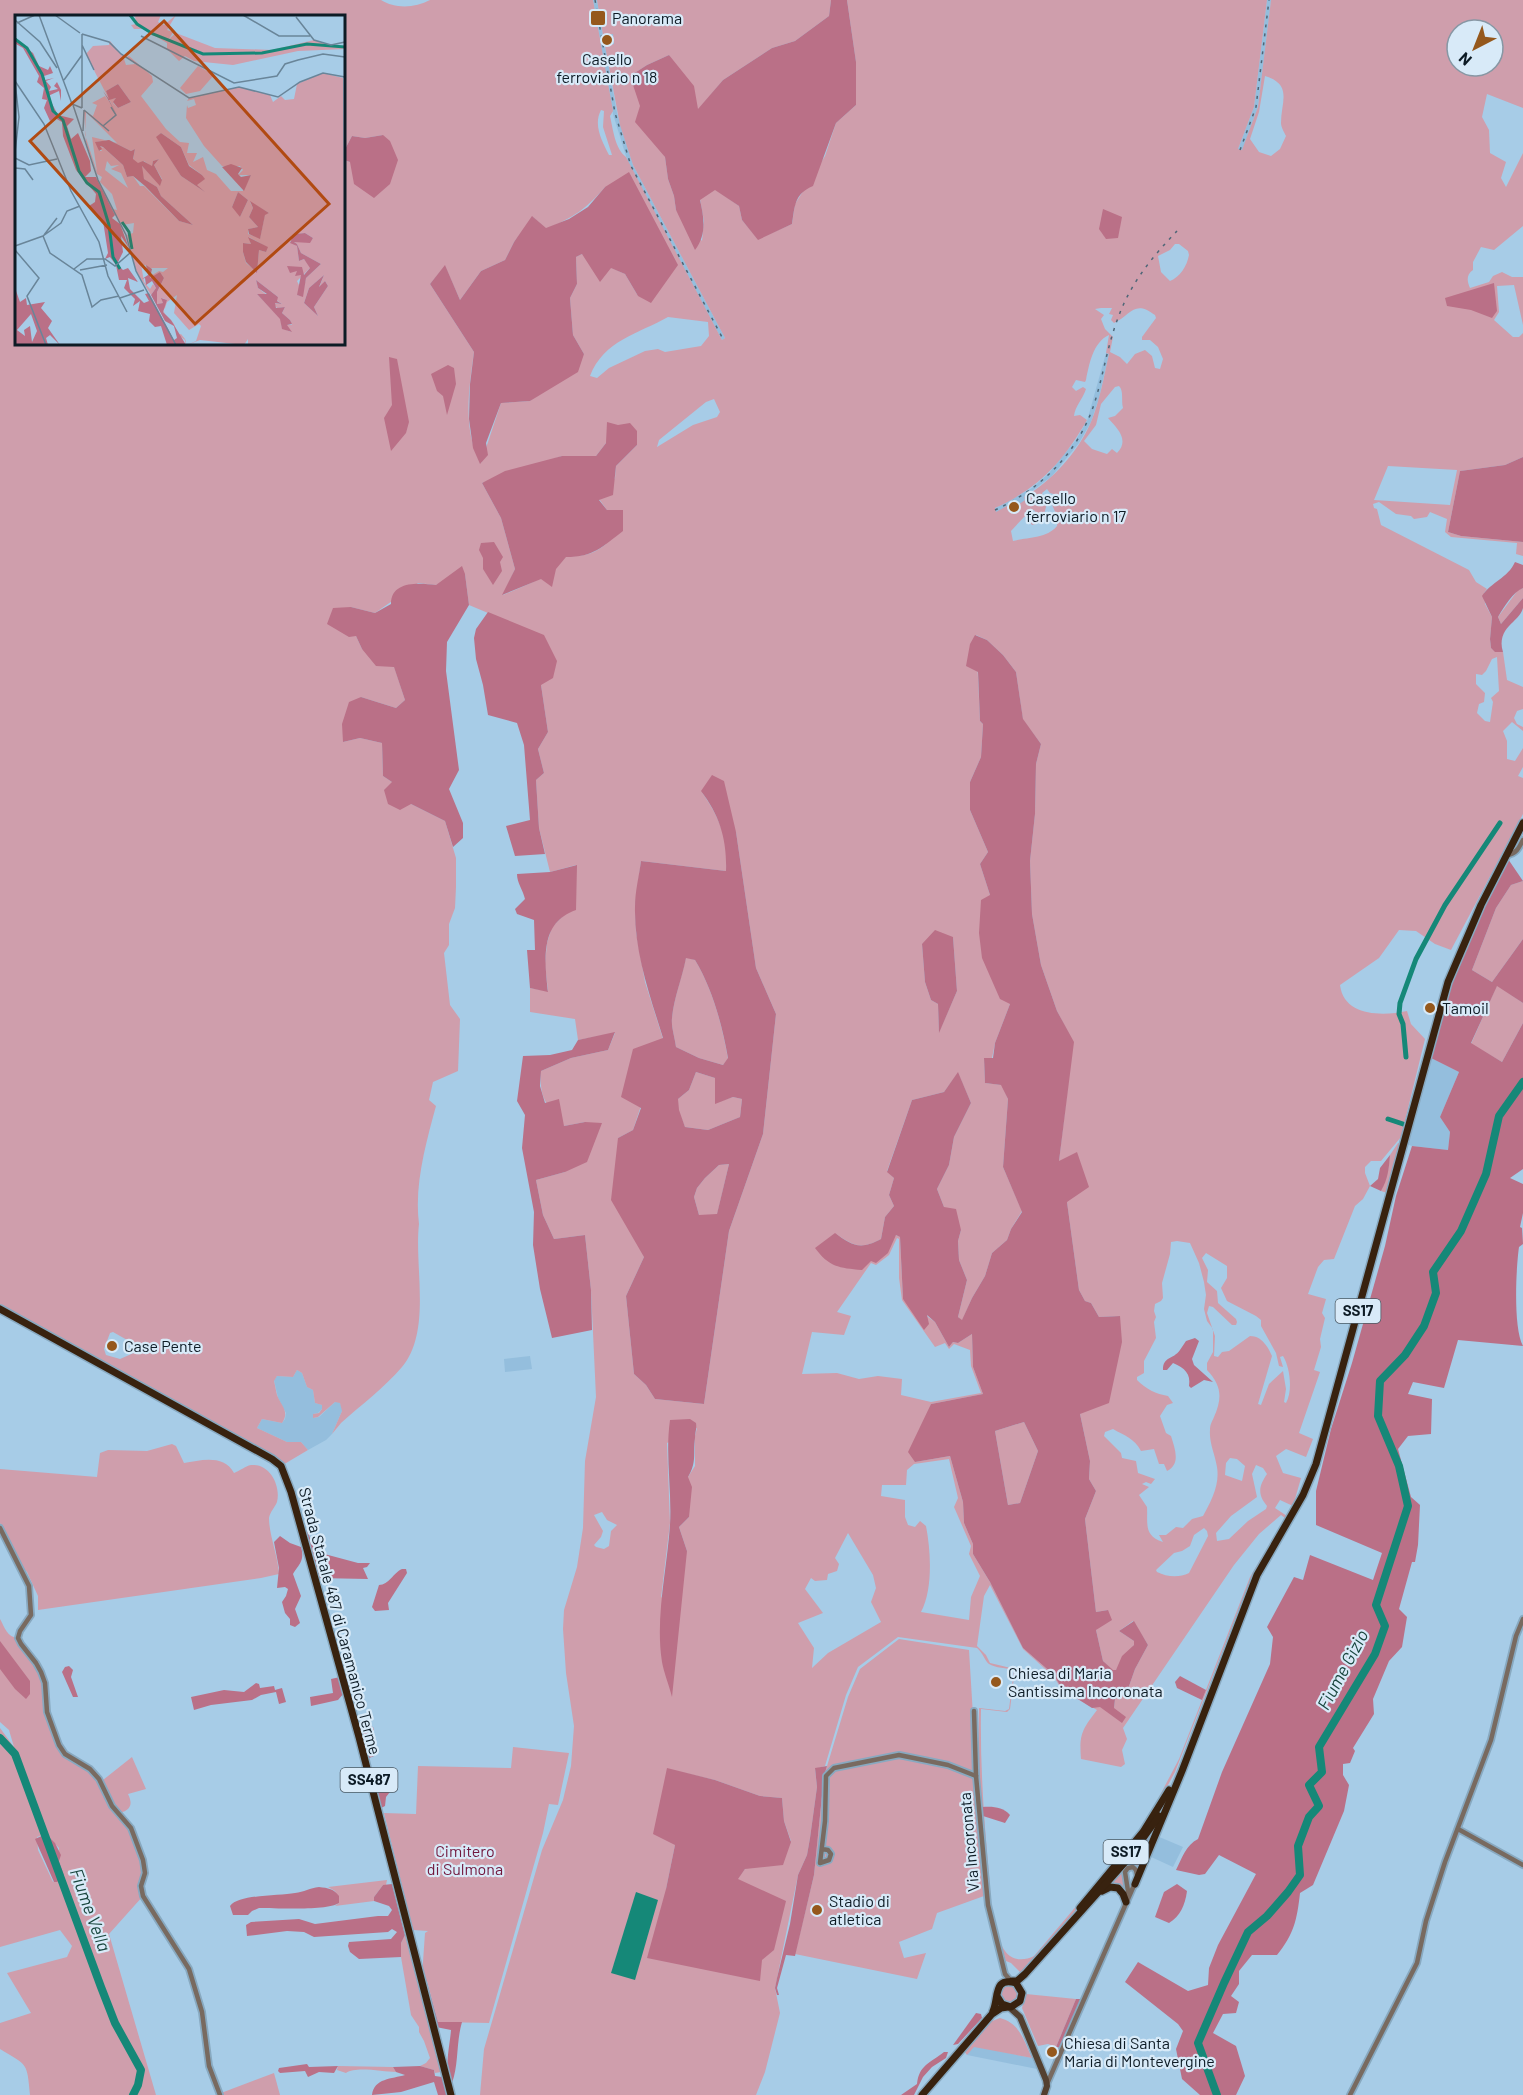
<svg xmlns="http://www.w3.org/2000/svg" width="1523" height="2095" font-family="Barlow,sans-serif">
<rect width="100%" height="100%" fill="#a7cce7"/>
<g fill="#94bedd">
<path d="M593 0H597L603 35 613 34 614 45 605 46 617 113 633 165 725 338 722 340 629 166 613 114Z"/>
<path d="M1267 0H1271L1269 19 1258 107 1242 151 1238 149 1254 107Z"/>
<path d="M1106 353 1109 354 1099 398 1091 422 1079 443 1052 476 1024 497 1026 500 1020 508 1011 513 996 512 994 509 1032 488 1049 473 1075 441 1087 421Z"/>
<path d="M1431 1058 1459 1072 1440 1117 1450 1132 1448 1150 1412 1146 1406 1144Z"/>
<path d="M530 1356 532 1369 505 1372 504 1359Z"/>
<path d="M297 1370 302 1373 307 1387 313 1390 315 1403 322 1405V1409L318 1413 313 1414V1418L319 1417 335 1402H339L342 1406V1411L332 1434 326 1440 308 1450 301 1442H287L257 1428 262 1419 282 1423 285 1419 286 1413 278 1398 274 1380 277 1376 293 1377Z"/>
<path d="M1157 1836 1183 1847 1173 1867 1149 1856Z"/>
<path d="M974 2046 1032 2058 1037 2069 967 2055Z"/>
</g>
<g fill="#cf9eac" fill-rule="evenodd">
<path d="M0 0H381C395 9 415 8 430 0H593L613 111 610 116C613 129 615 149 626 157L722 340 725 338 633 165 620 125 605 46 614 44 613 34 603 35 597 0H831L829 16 795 41 772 48 723 80 698 110 669 55 647 65 630 76 665 157 668 179 674 196 676 210 702 241 704 221 700 199 715 189 739 206 742 220 758 239 792 224 795 204 825 156 836 123 856 105V62L847 0H1267L1254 107 1238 149 1242 150 1258 107 1271 0H1523V108L1487 94 1482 117 1489 130 1490 153 1506 162 1501 178 1506 187 1523 153V226L1494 250 1481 247 1473 262V270C1466 275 1467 281 1470 288L1489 282 1493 276 1502 272 1512 277H1523V325L1514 285 1497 286 1499 312 1494 320 1513 337H1519L1523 333V457L1505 465 1460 471 1448 532 1461 536 1523 542V556L1516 554 1517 543 1451 537 1445 532 1447 519 1430 512 1427 517 1414 519 1411 516 1396 514 1379 502 1373 504 1374 508 1377 509 1381 525 1469 570 1476 582 1487 589 1484 593 1485 604 1492 617 1490 639 1491 648 1496 652H1503L1507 680 1523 687V709L1517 711 1514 718 1517 724 1523 727V731L1512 722 1503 731 1507 741V759L1515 761 1523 748V767L1518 776 1523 778V814L1451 950 1435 944 1416 931 1399 930 1379 958 1340 985C1344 1017 1383 1016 1407 1011L1411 1024 1425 1039 1401 1137 1381 1161H1371L1365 1167V1173L1370 1186 1363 1199 1355 1206 1334 1259 1324 1260 1318 1267 1308 1294 1326 1299 1322 1313 1325 1318 1320 1339 1321 1347 1314 1370 1320 1372 1299 1433 1313 1439 1306 1457 1286 1449 1276 1456 1283 1473 1301 1478 1293 1506 1280 1500 1275 1508 1287 1516 1251 1578 1175 1772 1149 1820 1036 1959 1029 1962 1021 1973 1011 1963 1006 1961 991 1912 978 1770 979 1708 1005 1711 1009 1709 1014 1670C1007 1668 995 1668 989 1664 985 1661 983 1653 977 1648L898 1637 858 1667 846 1695 825 1766 815 1769 817 1787 810 1838 807 1855 798 1875 775 1988 780 2013 765 2072 756 2095H480L484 2049 542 1850 563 1800 571 1766 574 1726 566 1673 563 1629 564 1610 577 1567 583 1528 585 1461 596 1397 591 1290 585 1235 554 1239 543 1215 536 1180 565 1172 585 1122 564 1126C547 1105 539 1099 541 1071L571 1058 608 1050 615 1033 578 1040 575 1019 530 1012V988L548 991 545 964 547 943 552 927 565 914 576 865 550 872 539 828 536 780 544 773 538 749 548 732 541 685 519 626 469 605 465 574 436 585 418 583 375 613 351 607 356 636 362 649 394 666 405 700 396 708 361 697 343 742 360 738 382 743 383 776 392 782 411 804 445 821 456 858V887L455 908 449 924V945L444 953 450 1005 460 1019 458 1071 433 1082 429 1100 436 1106C426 1143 414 1185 419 1224 414 1267 432 1331 402 1367 384 1388 361 1405 341 1423L332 1434 342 1411 340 1403 335 1402 318 1417 313 1418V1414L319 1413 322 1409V1405L315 1403 313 1390 307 1387 302 1373 297 1370 293 1377 277 1376 274 1381C275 1385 276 1391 277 1395 281 1406 290 1411 282 1423L262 1419 257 1428 287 1442H301L308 1450 281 1466 0 1309ZM16 16H344V151L352 136 365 138 383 135 350 162 344 160V344H16ZM1457 30H1493V66H1457ZM1265 76C1293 85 1281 102 1281 123 1281 127 1284 132 1286 136L1280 149 1271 156 1259 152 1250 139 1259 112ZM601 110 604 111 603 127 612 155H609C602 141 593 125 601 110ZM605 187 638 296 625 274 582 254 576 257 577 284 570 298 573 335 584 354 530 401 501 403 481 463C462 431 469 388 474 352L430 284 445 266 460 300 481 271 505 260 514 242 533 217 546 229C574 217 585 210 605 187ZM1175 244H1179L1188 251 1189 255C1187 266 1180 277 1170 281L1161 272 1158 256 1170 250ZM1101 308H1112L1109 314 1113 315 1111 320 1114 323C1131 315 1134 299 1155 315L1156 318 1142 337V340H1150L1158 347 1163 359 1160 369 1155 368 1152 356 1145 350 1135 354 1127 364 1120 357 1110 352 1113 337 1105 329 1101 319 1104 315 1095 309ZM668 317 708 322 709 336 701 346 665 352 658 349 645 351 609 368 597 378 590 376C604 340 638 334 668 317ZM1109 335 1106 353 1109 354C1104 376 1100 400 1091 422 1078 452 1052 481 1024 497L1025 500 1018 505 1020 508 1012 513 1007 506 996 512 995 508C1039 488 1063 462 1087 420L1080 415 1074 416C1075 406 1083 399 1086 389L1083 387 1076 391 1072 387 1076 380 1085 382 1086 380C1089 365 1093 342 1109 335ZM1119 386C1124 391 1121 400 1123 408L1115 416 1108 418C1117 428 1130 440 1117 453L1112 449 1107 454 1092 449 1084 441 1096 425 1101 404 1115 387ZM714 399 720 412 717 417 693 425 657 447 659 440 706 402ZM606 443 637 445 616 466 615 478 599 499 607 510 606 544C595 554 582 557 566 556 550 577 527 585 503 595L515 569 501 518 482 483 562 456H596ZM1388 466 1457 470 1450 505 1374 500ZM1047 489 1050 493 1057 495 1051 502 1058 519 1057 526C1046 539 1028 537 1013 541L1011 531 1024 517H1027L1032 525 1036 524 1031 511 1034 510 1040 519 1043 518 1046 507 1042 493ZM976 635 987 640 1003 655 1016 672 1023 720 1041 744 1036 764 1035 814 1030 861 1032 914 1041 965 1057 1011 1073 1042 1059 1161 1067 1202 1079 1290 1085 1301 1091 1303 1099 1317 1120 1316 1080 1414 1090 1461 1089 1479 1096 1491 1085 1519 1096 1612 1108 1610 1096 1630 1103 1661 1113 1671 1116 1670 1134 1645V1641L1119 1631 1133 1621 1148 1645 1135 1669 1128 1689 1115 1699 1114 1708 1100 1707 1062 1689 1054 1675 1023 1648 990 1582 973 1554V1544L964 1523 963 1502 950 1456 915 1462 931 1404 983 1394 973 1367 972 1334 958 1343 953 1342 949 1347 935 1322 903 1299 900 1237 896 1235 871 1261 835 1233C853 1246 861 1250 881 1239L885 1217 894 1206 889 1195 894 1178 887 1171 912 1100 944 1092 958 1073 971 1103 954 1137 949 1165 937 1189 944 1207 961 1230 958 1241 959 1260 967 1280 958 1317 962 1321 972 1298 985 1276 992 1253 1007 1240 1011 1229 1022 1211 1003 1167 1008 1099 1002 1085 985 1083 984 1058H992L995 1043 1010 1004 990 895 980 864 988 852 970 810V782L981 757 983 724 980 721ZM1497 657 1499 691 1491 698 1493 702 1490 722 1485 721 1477 713 1479 704 1484 702 1485 693 1476 684V674L1482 675 1486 671 1492 659ZM701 791 736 832 756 968 776 1014 763 1134 729 1231 704 1404 655 1399 646 1385 634 1374 626 1296 644 1257 618 1138 633 1130 663 1039 645 982 636 932 635 906 641 861 726 871C726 863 727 855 726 847 724 828 712 806 701 791ZM953 937 957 991 939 1032 938 1004 931 1000 925 982 922 944ZM897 1238 899 1239V1278L902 1300 935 1347 945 1343 949 1349 954 1344 970 1350 971 1366 981 1393 931 1402 901 1395 902 1379 878 1376 859 1379 837 1373 802 1374 812 1332 844 1335 851 1316 837 1312 871 1263 876 1265 889 1255ZM1177 1241 1190 1243 1199 1263 1204 1282 1206 1295 1204 1309 1207 1321 1213 1329V1352L1207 1363V1370C1221 1385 1223 1397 1214 1417 1212 1422 1210 1424 1210 1430 1209 1443 1215 1454 1217 1467 1220 1485 1211 1501 1203 1516L1192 1519 1183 1528 1176 1527 1166 1535H1159L1163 1542C1143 1536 1148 1522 1147 1507L1139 1495 1149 1487 1142 1484 1146 1482 1151 1484 1155 1479 1138 1473 1136 1461 1122 1458 1121 1453 1104 1436 1105 1432 1113 1429C1125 1436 1134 1438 1141 1451L1154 1449 1159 1464H1164L1167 1471C1181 1464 1175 1449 1171 1436L1166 1433 1160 1416 1167 1405 1173 1403 1168 1396C1156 1394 1146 1389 1137 1380V1377L1144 1373V1361L1156 1338 1154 1322 1156 1317 1154 1311 1155 1304 1161 1301 1163 1298 1162 1283 1170 1254 1171 1242ZM1206 1253 1227 1266V1278L1221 1288 1227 1301 1256 1316 1261 1320V1326L1276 1353 1279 1366 1283 1367 1280 1357 1283 1356C1290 1367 1293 1391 1286 1403L1284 1402 1286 1389 1283 1371 1269 1384 1261 1405 1258 1404 1272 1356C1268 1347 1262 1336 1250 1336L1229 1351 1222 1352 1218 1357 1214 1356 1215 1336 1207 1313 1209 1306 1213 1307 1232 1325H1236L1237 1322 1236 1319 1218 1303 1217 1291 1207 1282 1208 1270 1202 1258ZM113 1332 136 1345V1352L120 1359 106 1355 104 1349 110 1333ZM697 1428 695 1436V1466L688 1477 689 1517 679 1527 687 1551 661 1598 670 1523 667 1443ZM1230 1458 1237 1459 1245 1466 1242 1481 1225 1475 1226 1463ZM949 1459 958 1498 954 1507 971 1546 969 1554 980 1576 971 1597 969 1620 921 1612C933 1589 931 1552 926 1526L920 1521 915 1527 908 1525 905 1517V1500L881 1496 882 1485H906L907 1470 914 1464ZM1256 1465 1263 1468 1267 1474C1259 1486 1257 1494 1267 1506L1266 1509 1248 1521 1229 1539 1217 1541 1216 1533 1231 1516 1257 1497 1252 1474ZM602 1512 607 1520 617 1525 611 1531 609 1546 604 1549 596 1547 594 1545 601 1537 603 1531 594 1515ZM1281 1515 1285 1518 1250 1577 1179 1759 1148 1818 1133 1839 1034 1956C1024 1961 1012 1961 1005 1951 991 1931 991 1899 989 1875 984 1820 980 1765 981 1709L1007 1712 1010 1709 1015 1669 990 1663 986 1655 977 1646 984 1596 990 1585 1023 1649 1054 1677 1062 1690 1097 1710C1082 1730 1079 1734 1081 1759L1121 1767 1125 1764 1122 1750 1127 1739 1123 1728 1234 1565 1259 1534ZM1204 1528 1207 1531 1208 1536 1189 1573C1179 1578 1167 1577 1157 1572L1156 1570 1174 1553 1182 1551 1190 1546 1194 1535ZM848 1533 873 1575 876 1588 871 1602 881 1622 828 1653 812 1668 814 1648 798 1623 823 1613 805 1589 811 1578 815 1581 827 1580 828 1574 837 1571 839 1564 835 1558ZM667 1769 715 1780 760 1796 782 1798 784 1821 791 1841 745 1869 737 1879 666 1889 675 1845Z"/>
<path d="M1523 588V598L1501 624 1498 617 1518 590Z"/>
<path d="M1523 881V939L1492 982 1472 970 1496 908 1511 885Z"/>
<path d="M686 957 695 960C713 990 722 1025 728 1059L723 1065 699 1058 676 1047C675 1038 671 1027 672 1018 674 997 682 978 686 957Z"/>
<path d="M1497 985 1523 1003V1023L1502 1062 1471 1044Z"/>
<path d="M696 1072 715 1078V1103L733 1097 742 1099 740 1117 708 1130 685 1127 678 1110V1099L689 1090Z"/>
<path d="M1398 1143H1400L1387 1193 1381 1191 1388 1171 1390 1155Z"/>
<path d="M729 1164 717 1215H699L694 1197 697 1188 705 1178 719 1165Z"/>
<path d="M1024 1422 1038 1451 1020 1503 1008 1505 995 1431Z"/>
<path d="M172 1444 176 1446 184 1463C201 1460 224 1454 234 1473 240 1471 245 1466 251 1465 270 1463 281 1486 277 1502 275 1507 270 1512 269 1518 269 1535 278 1556 279 1574L261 1578 38 1610V1596L27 1572 17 1562 0 1523V1469L97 1477 100 1453 108 1450 147 1451Z"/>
<path d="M0 1619C5 1628 7 1637 18 1638L41 1672 47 1712 65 1754 77 1760 99 1780 108 1798 131 1829 143 1860 145 1873 141 1886 143 1896 109 1934 156 2095H30C27 2062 28 2066 0 2049V2023L31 2013 7 1973 67 1957 72 1946 60 1930 0 1947V1728L14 1747 9 1730 0 1722ZM46 1834 59 1848V1861L64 1875 53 1882 38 1850 37 1837Z"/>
<path d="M899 1639 969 1650 984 1896 937 1913 932 1929 899 1942 904 1958 926 1953 917 1979 795 1954 814 1875 824 1776 848 1697 860 1669Z"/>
<path d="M513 1747 569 1753 558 1805 549 1804 543 1833 489 2023 438 2022 427 1981 424 1984 422 1976 425 1933 428 1931 413 1930 384 1813 416 1814 418 1766 511 1768Z"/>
<path d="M132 1757 146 1789 128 1794C133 1804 131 1810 120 1813L107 1795 103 1780Z"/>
<path d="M1153 1829 1154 1833 1139 1868 1127 1867 1123 1872 1126 1891C1121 1891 1115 1887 1112 1883L1113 1880Z"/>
<path d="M387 1880 386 1885H383L374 1897V1901L335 1906 339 1903 335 1891 328 1887Z"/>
<path d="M405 1935 441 2072 435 2073 434 2070 420 2066 426 2063 430 2058 424 2041 419 2032V2027L411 2015 401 1957V1943Z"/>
<circle cx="1009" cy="1994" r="10"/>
<path d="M1026 1994 1076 1999 1056 2047 1048 2044 1038 2046 1022 2008Z"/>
<path d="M1000 2018C1020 2023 1024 2041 1032 2058L974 2047 967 2055 964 2051 987 2023Z"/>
<path d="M338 2066 393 2067 396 2072C383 2072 356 2066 346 2073L337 2070Z"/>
<path d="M274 2073 280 2095H222L221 2093Z"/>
</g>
<g fill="#ba7087" fill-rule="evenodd">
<path d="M831 0H847L856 62V105L836 123 813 186C794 194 795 206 792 224L758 240 742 220 739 206 715 190 700 200C704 218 707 234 695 250L676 210 674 196 668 179 665 157 635 122 640 106 630 76 647 65 669 55 694 86 698 109 723 80 772 48 795 41 829 16Z"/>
<path d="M383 135 390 141 398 160 390 184 374 198 354 184 350 162 344 160V151L352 136 365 138Z"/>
<path d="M629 172 678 265 651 303 638 296 625 274 611 268 600 282 582 254 576 257 577 284 570 298 573 335 584 354 578 372 530 401 501 403 486 443 488 455 480 464 473 448 469 419 470 384 474 352 430 284 445 265 460 300 481 271 505 260 514 242 532 216 546 228 569 219 588 207 605 187Z"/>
<path d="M1103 209 1122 217 1118 238 1106 239 1099 229Z"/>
<path d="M1494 283 1497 311 1492 318 1471 310 1447 306 1445 298Z"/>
<path d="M389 357 397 359 409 422 406 433 391 451 384 418 392 405Z"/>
<path d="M448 365 454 368 456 384 447 415 443 396 437 391 431 374Z"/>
<path d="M607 422 618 425 630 423 637 431V445L616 466 613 495 599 500 607 510H623V531C602 547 594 557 566 557L556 569 552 587 541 579 502 595 515 569 501 518 482 483 505 471 562 456H596L606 443Z"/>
<path d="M1523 457V542L1461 536 1448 532 1460 471 1505 465Z"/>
<path d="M494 542 503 557 500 562 502 571 493 585 483 569V558L479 550 481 543Z"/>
<path d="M1515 562 1523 565V588C1513 592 1504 607 1498 617L1501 624 1523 598C1523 601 1523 605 1523 608 1519 623 1496 627 1503 652H1495L1491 648 1490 639 1492 617 1482 596C1491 582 1508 578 1515 562Z"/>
<path d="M462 566 465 574 469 605 447 642 446 671 459 770 449 789 463 823V838L453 847 445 821 411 804 400 810 388 804 384 790 392 782 383 776 382 743 360 738 343 742 342 724 349 702 361 697 396 708 405 700 394 667 376 666 362 649 356 636 349 637 327 624 333 608 351 607 375 613 391 604C391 580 420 583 436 585Z"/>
<path d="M488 612 544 635 557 661 553 678 541 685 548 732 538 749 544 773 536 780 539 828 545 854 515 856 506 826 530 820 524 745 517 723 488 715 483 685 476 659 474 638 476 629Z"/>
<path d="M975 635 987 640 1003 655 1016 672 1023 719 1041 744 1036 764 1035 814 1030 861 1032 914 1041 965 1057 1011 1074 1042 1059 1161 1077 1152 1089 1187 1067 1202 1079 1290 1085 1301 1091 1303 1099 1317 1120 1316 1122 1342 1109 1403 1080 1414 1090 1461 1089 1479 1096 1491 1085 1519 1096 1612 1108 1610 1112 1620 1096 1630 1103 1661 1113 1670H1116L1122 1656 1134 1645V1641L1119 1631 1134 1621 1148 1645 1135 1669 1128 1689 1115 1699 1114 1708 1126 1717 1122 1723 1100 1707 1092 1708 1062 1689 1054 1675 1023 1648 990 1582 973 1554V1544L964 1523 963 1502 950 1456 915 1462 908 1452 931 1404 983 1394 973 1367 972 1334 958 1343 953 1342 949 1347 935 1322 927 1315 929 1324 924 1330 903 1299 900 1237 896 1235 888 1253 876 1263 871 1261 862 1270C839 1268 829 1267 815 1248L835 1233C852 1246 861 1250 881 1239L885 1217 894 1206 889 1195 894 1178 887 1172 912 1100 944 1092 958 1072 971 1103 954 1137 949 1165 937 1189 944 1207 956 1209 961 1230 958 1241 959 1260 967 1280 958 1317 962 1320 972 1298 985 1276 992 1253 1007 1240 1011 1229 1022 1212 1003 1167 1008 1099 1001 1085 985 1083 984 1058H993L995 1043 1010 1004 1000 999 982 958 979 933 981 900 990 895 980 864 988 852 970 810V782L981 757 983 724 980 721 978 672 966 666 970 644ZM1024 1422 1038 1451 1020 1503 1008 1505 995 1431Z"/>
<path d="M712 775 724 781 736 832 756 968 776 1014 763 1134 729 1231 704 1404 655 1399 646 1385 634 1374 626 1296 644 1257 611 1200 618 1138 633 1130 641 1108 621 1097 633 1049 663 1038C650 996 634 952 635 907 635 892 639 876 641 861L726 871C727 840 720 816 701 791ZM686 958 695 960C713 990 722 1025 728 1058L723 1065 699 1058 676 1047C675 1038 671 1027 672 1018 674 997 682 979 686 958ZM696 1072 715 1078V1104L733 1097 742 1099 740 1117 708 1130 685 1127 679 1110 678 1099 689 1090ZM729 1164 717 1214 699 1215 694 1197 697 1188 705 1178 719 1165Z"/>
<path d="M1508 859 1523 881 1511 885 1496 908 1472 970 1492 982 1523 939V1003L1497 986 1471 1043 1502 1062 1523 1023V1169L1510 1178 1523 1184V1213L1520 1227 1522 1228 1523 1244 1519 1247C1516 1268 1513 1328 1523 1346L1458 1340 1444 1388 1413 1382 1408 1394 1432 1399 1431 1434 1408 1436 1398 1449 1411 1497 1420 1505 1418 1545 1415 1562H1412L1399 1609 1407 1617 1402 1647 1389 1661 1373 1699 1374 1714 1353 1748 1355 1751 1350 1763 1343 1764V1775L1349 1785 1344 1811 1313 1885 1300 1893C1297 1920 1294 1934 1277 1955H1252L1239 1971V1984L1231 1996 1239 2002 1236 2013 1223 2014 1213 2033 1236 2046 1245 2076 1236 2095H1200L1182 2079 1176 2049 1183 2031 1178 2024 1125 1982 1138 1962 1188 1991 1208 1985 1209 1968 1218 1945 1256 1874 1219 1855 1205 1874 1199 1875 1176 1870C1182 1858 1186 1845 1198 1839L1222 1772 1270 1664 1273 1637 1267 1627 1294 1577 1303 1580 1310 1555 1373 1580 1382 1553 1316 1525V1491L1331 1429 1352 1363 1385 1246 1396 1196 1412 1146 1448 1150 1450 1132 1440 1117 1459 1072 1431 1058 1455 973 1472 932Z"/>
<path d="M577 865 576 910C539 923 545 960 548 992L530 988 527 950H535L534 920 517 914 515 909 525 899C523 890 517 883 517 874L550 872Z"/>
<path d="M935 930 953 937 957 991 939 1033 938 1004 931 1000 925 982 922 944Z"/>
<path d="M615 1032 608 1050 571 1058 541 1071 540 1086 545 1103 559 1099 564 1126 585 1122 602 1123 587 1162 565 1172 536 1180 543 1215 554 1239 585 1235 591 1290 592 1330 552 1338 540 1289 533 1245 534 1212 522 1148 525 1115 517 1101 523 1056 550 1055 572 1050 578 1040Z"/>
<path d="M1390 1155C1389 1168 1388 1179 1381 1191L1370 1186 1378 1179 1380 1168Z"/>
<path d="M1195 1338 1199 1341 1192 1359 1194 1365 1213 1382 1204 1380 1191 1388 1189 1386C1191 1374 1185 1368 1173 1363L1167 1370H1163C1163 1356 1173 1360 1180 1350 1182 1347 1184 1344 1186 1341Z"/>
<path d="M690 1419 696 1423C697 1429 695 1432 695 1438 693 1454 697 1462 688 1477L692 1487 689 1517 679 1527 687 1551 672 1697C669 1685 664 1673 662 1662 655 1618 667 1569 670 1525 672 1490 665 1455 670 1420Z"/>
<path d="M305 1531 308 1532 310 1538 314 1540 317 1552 358 1563H370L367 1567 363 1568 368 1579 317 1578Z"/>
<path d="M280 1536 290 1543 301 1547C305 1561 299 1564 293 1574L301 1596 295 1609 300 1623 295 1627 290 1625V1619L285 1613 282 1602 286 1596 288 1589 285 1587 277 1588 279 1568 274 1542Z"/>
<path d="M402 1569H406L407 1573 388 1603 389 1610 375 1611 372 1607 379 1585C389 1585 393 1573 402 1569Z"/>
<path d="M0 1641 30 1681V1694L26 1699 15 1689 0 1669Z"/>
<path d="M69 1666 73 1670 71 1677 78 1697H73L62 1672 65 1667Z"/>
<path d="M1180 1676 1206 1690 1202 1700 1177 1688 1175 1682Z"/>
<path d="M340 1677 344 1693 338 1700 311 1706 310 1697 333 1693 331 1679Z"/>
<path d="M256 1683 259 1684 260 1688 274 1686 275 1690 282 1688 286 1702 279 1704 276 1692 261 1695 252 1700 211 1705 194 1710 191 1697 224 1690 244 1692Z"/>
<path d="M365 1724 373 1727 374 1730 370 1738 378 1750 374 1756 367 1759 358 1727Z"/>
<path d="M827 1766 824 1776 814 1875 795 1956 786 1955 777 1988 779 1995H777L775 1988 777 1978 790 1924 798 1875 807 1855 810 1838 817 1787 815 1768Z"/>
<path d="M667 1768 715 1780 760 1796 782 1798 784 1821 791 1842 783 1865 745 1869 738 1879 786 1901 774 1950 762 1960 760 1981 647 1958 666 1889 675 1845 653 1834Z"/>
<path d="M379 1780 390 1782 393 1788 386 1797 385 1806 379 1809 373 1783Z"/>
<path d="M982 1807C993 1806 1003 1807 1010 1815L1005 1823 983 1816Z"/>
<path d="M46 1834 55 1843 61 1855 59 1861 64 1875 57 1882H54L35 1839Z"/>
<path d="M392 1884 405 1935 401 1943V1957L359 1959 350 1952 348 1946 349 1942 391 1939 397 1932 392 1929 388 1932 314 1937 304 1932 287 1931 247 1936 246 1925 251 1922 299 1919 315 1924 378 1916H388L392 1910 389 1906 374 1901V1897L383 1885Z"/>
<path d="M1177 1884 1187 1891C1185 1906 1180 1916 1169 1923L1155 1917 1164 1892Z"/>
<path d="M319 1887C328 1888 334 1889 339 1896V1903C327 1911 276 1908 259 1908L252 1911 248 1915H233L230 1906C239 1894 280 1896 295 1893 304 1892 310 1888 319 1887Z"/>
<path d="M426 1979 438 2022H462C456 2042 459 2064 452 2083 443 2072 450 2045 451 2030L436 2027 424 1984Z"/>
<path d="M1076 1999H1082L1062 2048 1056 2047Z"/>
<path d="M976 2013 981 2014 982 2018 958 2044 953 2045Z"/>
<path d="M944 2052H948L946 2058 932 2067 923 2077 914 2095H901L917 2084C919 2065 930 2063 944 2052Z"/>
<path d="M307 2064 309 2067 338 2066 334 2073 319 2072 308 2077 305 2071 280 2073 278 2071 279 2068Z"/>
<path d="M420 2066 434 2070 435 2076 442 2077 447 2095H438L434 2082 401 2092 372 2095C374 2078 392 2079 405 2075L396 2072 393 2067Z"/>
</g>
<path fill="#158878" d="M636 1892 658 1900 635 1980 611 1973Z"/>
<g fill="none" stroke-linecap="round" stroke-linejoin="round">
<g stroke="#158878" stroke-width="5">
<path d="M1406 1057 1403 1024 1399 1014 1400 1003 1416 959 1445 905 1500 823"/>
<path d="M1388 1119 1403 1124"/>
</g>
<g stroke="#158878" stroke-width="8">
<path d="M0 1738 15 1754 101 1987 115 2023 141 2070 138 2085 133 2095"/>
<path d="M1217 2095 1198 2043 1224 1983 1248 1932 1267 1916 1288 1892 1300 1875 1298 1846 1309 1817 1319 1806 1309 1785 1322 1772 1319 1747 1375 1654 1385 1626 1376 1605 1408 1506 1399 1466 1378 1416 1380 1381 1405 1355 1424 1326 1436 1293 1433 1272 1461 1231 1486 1174 1499 1116 1523 1082"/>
</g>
<defs>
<g id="street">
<path d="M1507 855C1516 854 1519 848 1523 840"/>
<path d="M0 1528 29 1586 31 1615 20 1631 18 1638 21 1644 36 1663 41 1672 45 1683 47 1712 59 1745 65 1754 90 1769 99 1779 112 1806 131 1828 143 1860 145 1873 141 1886 143 1896 189 1969 202 2012 209 2066 220 2095"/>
<path d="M974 1711 976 1776 988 1905 1005 1974 1011 1981"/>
<path d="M1458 1829 1523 1865"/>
<path d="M822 1849 828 1850 831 1854 829 1860 820 1863 825 1821 826 1776 834 1768 899 1755 948 1765 976 1776"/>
<path d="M1125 1905 1128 1891 1125 1872 1128 1868 1133 1867 1136 1870 1137 1875"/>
<path d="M1047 2084 1135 1883"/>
<path d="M1350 2095 1417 1963 1426 1921 1445 1862 1491 1740 1516 1636 1523 1619"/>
</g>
<path id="secondary" d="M1009 2007 1020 2017 1046 2080 1047 2086 1044 2095"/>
<g id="primary">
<path d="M0 1309 272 1459 281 1466 291 1492 359 1737 451 2095"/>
<path d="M1135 1884 1182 1771 1257 1575 1303 1495 1316 1464 1448 982 1481 905 1523 823"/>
<path d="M1102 1891 1110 1887 1118 1888 1123 1894 1126 1902"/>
<path d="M1080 1908 1143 1832 1169 1790"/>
<path d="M1012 1981H1017L1025 1974 1128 1859 1159 1816"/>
<path d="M993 2011C999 1998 993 1976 1016 1983L1022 1993 1020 2001 1011 2007 1002 2004 997 1996"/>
<path d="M922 2095 992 2014 1001 2008 1008 2007"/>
</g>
</defs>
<use href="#street" stroke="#88a9c0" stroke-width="8"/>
<use href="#secondary" stroke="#88a9c0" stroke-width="9"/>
<use href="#primary" stroke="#88a9c0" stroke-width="10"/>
<use href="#street" stroke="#786a60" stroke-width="4.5"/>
<use href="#secondary" stroke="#534030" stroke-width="6"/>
<use href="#primary" stroke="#38220f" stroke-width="7"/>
<g stroke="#4e6677" stroke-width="1.5" stroke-dasharray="3 6" stroke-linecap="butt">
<path d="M595 0 615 113 631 166 723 339"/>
<path d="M1240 150 1256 107 1269 0"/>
<path d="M995 510C1043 488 1081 450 1096 398 1104 371 1108 344 1118 318 1130 284 1152 257 1177 231"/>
</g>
</g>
<g fill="#95581c" stroke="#d8eaf8" stroke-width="2">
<rect x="590" y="10" width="16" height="16" rx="3"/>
<circle cx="607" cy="40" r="6"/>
<circle cx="1014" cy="507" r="6"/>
<circle cx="1430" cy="1008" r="6"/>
<circle cx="112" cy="1346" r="6"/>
<circle cx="996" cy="1682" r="6"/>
<circle cx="817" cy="1910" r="6"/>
<circle cx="1052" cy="2052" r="6"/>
</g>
<g text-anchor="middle" stroke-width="4.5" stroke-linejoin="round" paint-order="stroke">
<g fill="#d8eaf8" stroke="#4a5964" stroke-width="1.5">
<rect x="1335.5" y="1299" width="45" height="24" rx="4.5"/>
<rect x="340.5" y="1768" width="57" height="24" rx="4.5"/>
<rect x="1103.5" y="1840" width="45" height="24" rx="4.5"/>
</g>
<g font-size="15" font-weight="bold" fill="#0d1b25">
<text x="1358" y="1316">SS17</text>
<text x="369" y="1785">SS487</text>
<text x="1126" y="1857">SS17</text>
</g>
<g font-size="16" fill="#0d1b25" stroke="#d8eaf8" text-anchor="start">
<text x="612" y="24">Panorama</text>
<text x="607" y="65" text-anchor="middle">Casello<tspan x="607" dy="18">ferroviario n 18</tspan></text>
<text x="1026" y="504">Casello<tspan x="1026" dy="18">ferroviario n 17</tspan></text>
<text x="1442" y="1014">Tamoil</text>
<text x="124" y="1352">Case Pente</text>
<text x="1008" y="1679">Chiesa di Maria<tspan x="1008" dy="18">Santissima Incoronata</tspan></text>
<text x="829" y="1907">Stadio di<tspan x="829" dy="18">atletica</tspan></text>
<text x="1064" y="2049">Chiesa di Santa<tspan x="1064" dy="18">Maria di Montevergine</tspan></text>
</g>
<g font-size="16" fill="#0d1b25" stroke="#d8eaf8">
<text transform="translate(340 1621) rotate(75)" y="6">Strada Statale 487 di Caramanico Terme</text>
<text transform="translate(969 1842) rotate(-95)" y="6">Via Incoronata</text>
</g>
<g font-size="16" fill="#71173d" stroke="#d8eaf8">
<text x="465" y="1857">Cimitero<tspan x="465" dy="18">di Sulmona</tspan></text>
</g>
<g font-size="18" font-style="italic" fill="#19463e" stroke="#d8eaf8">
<text transform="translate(1343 1670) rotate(-62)" y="6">Fiume Gizio</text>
<text transform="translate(90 1910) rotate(70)" y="6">Fiume Vella</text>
</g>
</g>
<g transform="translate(15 15)">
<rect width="330" height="330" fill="#a7cce7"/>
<path d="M120 0H146L143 7 149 10 161 0 152 15 158 17 154 24 161 18 200 33 257 35 299 25 330 34 283 36 218 50 179 46 170 41 164 46 152 34V28L128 14H119L116 10 121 9ZM95 26 108 41 111 50 120 49 112 42 114 41 137 61 138 67 126 81 151 114 165 127 174 128 172 138H182L178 147 188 142 192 155 201 159 216 176H228L236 160H223L228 155 225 151H207L189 131 171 103 172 90 173 93 181 90 179 84 172 86 174 83 224 72 255 80 258 87 266 81 270 85 279 84 282 69 308 58 328 63 330 330H233V324L229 330 185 325 172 330 181 326 186 311 184 309 174 315 159 298 162 280 152 287 150 293 148 295 150 299 156 305 159 309 163 320 166 319 170 324 171 326V330L170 325 163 320 156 305 148 297 147 295 152 285 147 283 148 288 142 289V277L149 263 145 257 136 263 134 262 144 256 148 257 153 253H134V258L133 251 126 249 129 267 135 274 138 269 141 273 136 280 121 256 112 220 118 218 119 208 107 210 98 194 102 195 97 179 85 167 87 162 82 159 71 127 69 96 78 101 82 90 77 88 90 81 98 92 69 36 71 39 78 31 94 30ZM103 69 116 87 103 93 98 88 101 83 95 84 91 76ZM71 97 102 128 77 122 82 157 70 120ZM146 118 166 132 174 150 187 160 189 164 181 170 190 177 166 161 142 122ZM94 125 116 136 120 134 118 145 123 149 129 146 137 152 138 146 144 144 139 150 147 164 145 170 125 149 129 164 142 172 146 181 178 210 164 206 129 171H125L118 161 112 162 108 150 89 133 84 131 87 136H84L81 127ZM92 146 96 151 104 150 96 154 106 158 113 173 90 155ZM223 177 233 185 225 202 222 193 217 192ZM235 187 254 198 250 199 245 223 233 219V214L243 212 234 202 238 193ZM290 218 298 223 294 227 279 224V227L282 229 286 238 306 249 291 263 287 281 282 280 286 274 282 266 296 252 289 244 284 246 282 231 275 227 280 219ZM234 222 252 232 251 237 244 235 242 257 231 248 228 237V228L236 229ZM309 260 304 273 310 266 313 271 299 292 303 301 289 288 294 273ZM241 265 263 282 260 284 267 289 258 288 262 293 270 292 267 298 275 305 277 310H271L276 317 267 313 266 304 242 279 253 281 243 273ZM183 51 199 60 185 76 171 79 165 73Z" fill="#cf9eac" fill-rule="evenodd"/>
<path d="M0 17 1 25 18 38 24 51 33 55 35 51 38 58 29 61 30 65 39 63 31 66 36 72 34 76 43 74 39 71 42 67 46 75V86L44 76 33 81 43 100 59 104 52 111 56 124 63 118 75 146 76 156 70 162H81L100 200 97 203 105 209 114 233 106 221 108 237 102 249 108 255 113 253 123 267 113 263 115 274 129 288 134 286 130 279 134 278 159 325 162 323 159 311 150 306 136 280 141 273 137 266 131 270 130 263 127 264 133 260 131 250 137 254 135 263 145 257 149 263 142 277V289L148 288 146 283 152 285 148 297 156 305 171 330H152L146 311 140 312 134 306 135 299 123 296 125 286 118 291 120 284 109 273 112 265H104L101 250 95 242 90 244 93 238 88 206 74 191 80 187 81 179 61 155 48 121 47 107 40 103 35 106 29 93 32 85 27 84 29 73 22 67 24 61 8 33 1 29ZM103 69 116 87 103 93 98 87 101 83 94 85 102 100 88 76 94 84 91 76ZM146 118 166 132 174 151 187 160 190 164 182 170 190 177 166 161 141 122ZM94 125 116 136 120 134 118 144 123 148 128 146 137 151 138 146 144 144 139 150 147 165 145 171 127 151 129 164 142 172 146 181 178 210 164 206 130 171 118 161 112 162 108 150 88 132 85 131 87 134 84 136 80 127ZM216 149 227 153 223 159 226 162 236 160 229 176 207 152ZM223 177 233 185 225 202 217 192ZM235 186 254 198 250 200 245 224 234 219 233 214 243 212 234 202 238 193ZM290 218 298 223 295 228 279 227 282 229 286 238 306 249 291 263 288 282 282 280 286 260 280 261 282 256 275 258 272 251 287 252 289 260 295 253 289 244 284 246 282 231 275 228 279 219ZM233 222 253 232 251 237 244 235 242 258 231 247 228 237V228L236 229ZM309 260 304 272 310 266 313 271 299 292 303 301 289 288 294 273ZM241 265 263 282 262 286 267 289 260 288 261 293 270 292 267 298 275 305 277 309 272 310 277 317 267 314 265 304 242 279H252L243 273ZM0 273 5 287 11 283 12 290 30 287 26 293 37 306 33 313 45 330 35 320 31 323 33 330H0ZM16 299 22 316 17 327 15 311 9 315 10 321 2 315Z" fill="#ba7087" fill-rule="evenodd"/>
<path fill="none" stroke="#158878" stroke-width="3" d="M115 0 122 9 138 19 188 39 247 38 292 29 330 32M0 24 12 33 27 59 38 96 48 105 64 156 72 168 84 177 94 210 98 242 105 254M107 207 114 217 117 234"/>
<path fill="none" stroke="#698599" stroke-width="1.5" d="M24 0 57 89 67 93M40 0 65 18M228 0 264 21H295M281 2 299 25 316 30 330 27M0 5 25 27 42 53M2 8 20 0M67 19 94 27 106 39 174 83 224 72 263 82 285 67 308 58 330 62M126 21 219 68 262 61 270 49 283 45 308 39 330 42M67 30 79 55M49 65 67 40M0 66 29 109 56 176 84 227 93 261 112 297M0 67 4 102 0 137M58 90 66 114M67 93V19M69 95 94 116M88 111 101 100 96 92M66 114 83 165 111 220 121 256 161 330M68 116 69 95M0 143 14 150 42 144M0 153 10 154 18 165M29 220 42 203M28 221 46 208 52 196 65 191M0 231 28 221 35 238 67 260 77 292 86 285 104 281M0 235 24 263 12 281 31 330M59 254 72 244H90L100 251 115 238M65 255 92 250M105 283 129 275"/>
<path fill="#b14a12" fill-opacity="0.15" stroke="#b14a12" stroke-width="3" d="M149 6 314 189 180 309 15 126Z"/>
<rect width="330" height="330" fill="none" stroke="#0d1b25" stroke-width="3"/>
</g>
<g transform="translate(1475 48) rotate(222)"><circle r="28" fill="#d8eaf8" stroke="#8797a4" stroke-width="1.5"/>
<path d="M0-4.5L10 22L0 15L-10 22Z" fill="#95581c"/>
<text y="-9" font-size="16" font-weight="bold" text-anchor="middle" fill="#0d1b25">N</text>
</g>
</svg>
